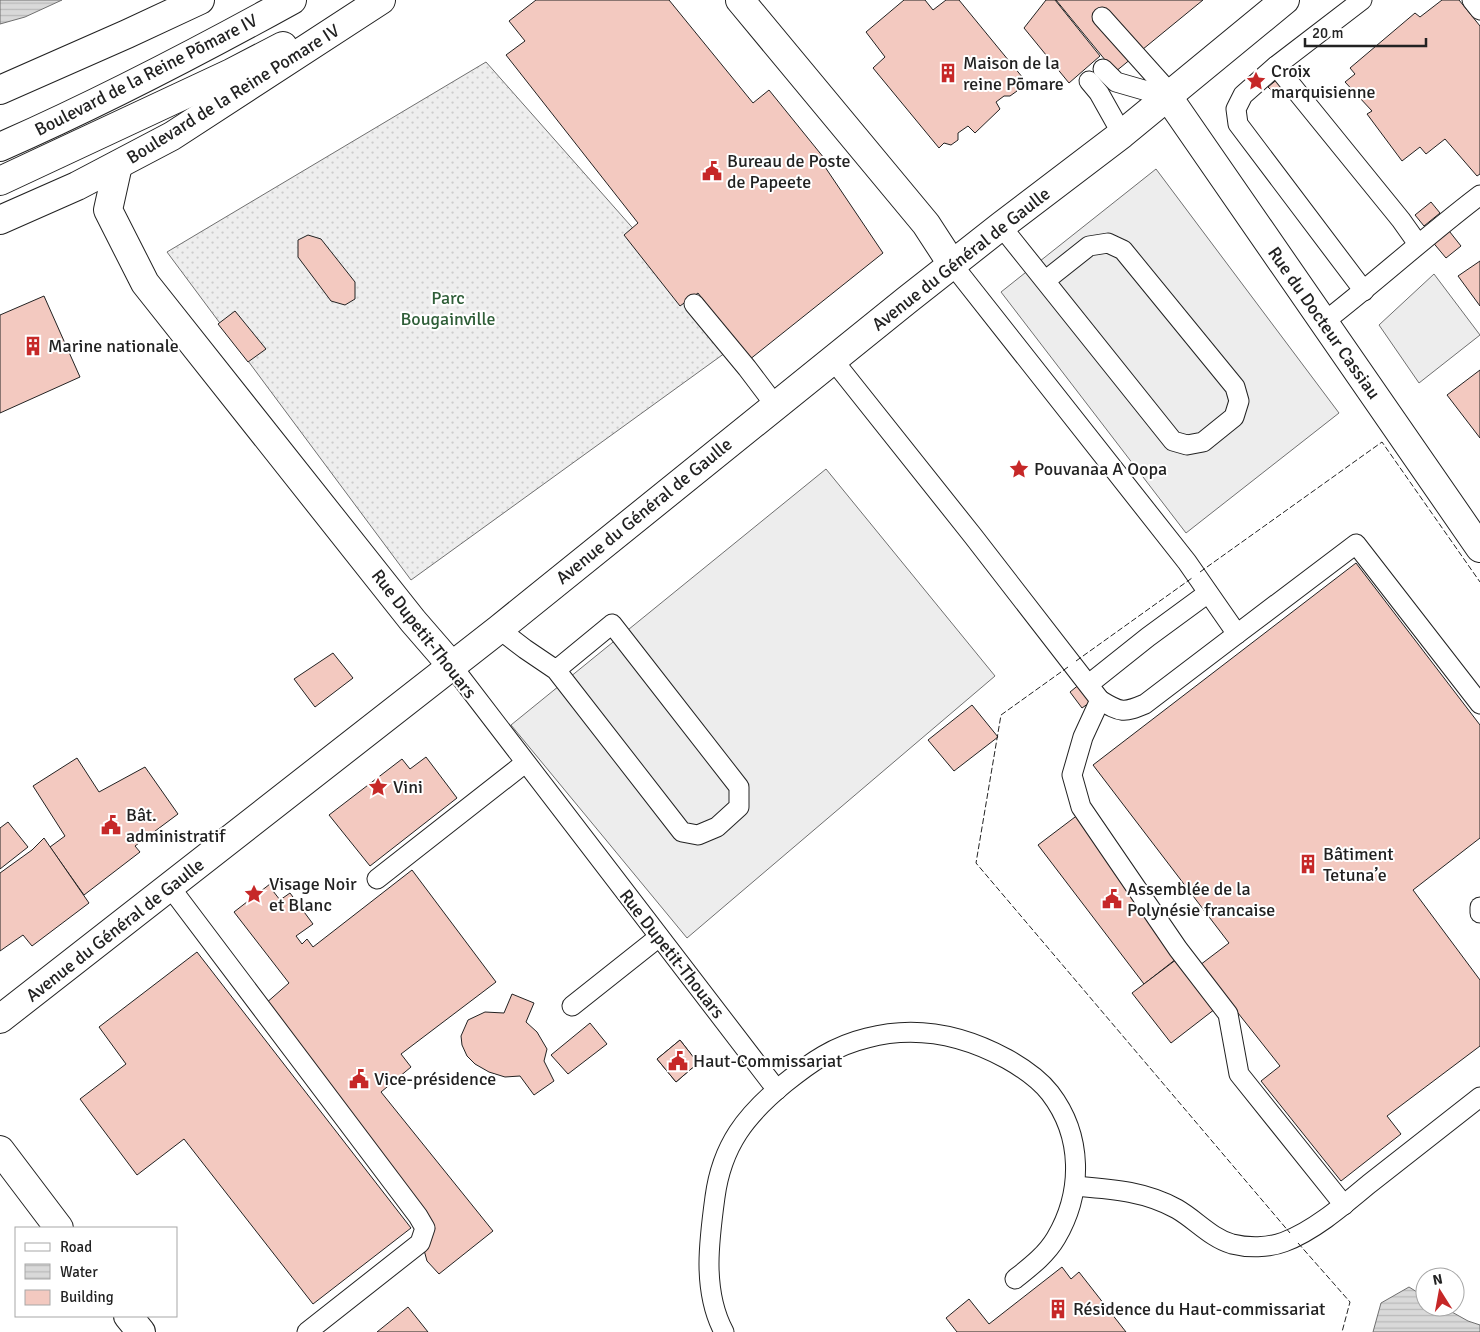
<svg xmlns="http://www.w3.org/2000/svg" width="1480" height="1332" font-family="Signika,sans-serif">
<defs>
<pattern id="grass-dots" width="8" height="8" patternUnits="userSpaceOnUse" patternTransform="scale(1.25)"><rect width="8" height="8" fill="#eee"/><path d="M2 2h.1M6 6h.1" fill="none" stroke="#ccc" stroke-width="1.8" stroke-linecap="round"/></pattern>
<pattern id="water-rules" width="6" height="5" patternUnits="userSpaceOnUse" patternTransform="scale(1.25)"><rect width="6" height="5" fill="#d9d9d9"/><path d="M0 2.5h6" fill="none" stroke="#bababa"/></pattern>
</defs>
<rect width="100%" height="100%" fill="#fff"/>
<path fill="url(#grass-dots)" stroke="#6f6f6f" d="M486 62 736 345 411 580 167 252Z"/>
<g fill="#ededed" stroke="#6f6f6f">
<path d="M1156 169 1339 413 1186 533 1001 292Z"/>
<path d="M1434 274 1480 335 1419 383 1379 325Z"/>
<path d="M826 469 995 676 687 938 511 725Z"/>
</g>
<g fill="url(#water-rules)" stroke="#6f6f6f">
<path d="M0 0H62L25 17 0 24Z"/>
<path d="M1409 1287 1425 1297V1307H1443L1468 1321 1480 1325V1332H1373L1381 1303Z"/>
</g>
<g fill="#f3c9c0" stroke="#222">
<path d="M536 0H669L753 103 769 90 824 158 821 161 883 253 749 360 698 293 680 306 624 235 638 223 506 55 525 41 509 21Z"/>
<path d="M904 0H925L933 10 946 0H959L1023 78 1018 83 1017 91 1010 96H1004L996 102 1000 109 975 133 968 126 958 133V140L951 145 944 143 939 148 873 68 885 57 866 32Z"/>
<path d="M1046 0H1055L1100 56 1069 83 1024 28Z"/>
<path d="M1056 0H1203L1115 72Z"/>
<path d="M1442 0H1459L1480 26V174L1477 176 1445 139 1426 154 1420 147 1402 161 1367 114 1372 111 1345 82 1355 74 1350 68 1415 13 1420 17Z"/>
<path d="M1285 73 1293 82 1277 96 1268 87Z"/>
<path d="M1431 202 1440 213 1424 226 1415 215Z"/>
<path d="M1442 222 1461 246 1446 258 1426 234Z"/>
<path d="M308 235 321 239 355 282V299L345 305 331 301 298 257V240Z"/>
<path d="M1480 261V306L1458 276Z"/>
<path d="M44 296 80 377 0 413V315Z"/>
<path d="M235 311 266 349 248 362 218 324Z"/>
<path d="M1480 370V438L1447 395Z"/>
<path d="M1356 563 1480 725V838L1413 890 1480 980V1046L1387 1116 1401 1134 1341 1181 1261 1081 1280 1066 1200 965 1229 943 1093 765Z"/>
<path d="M333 653 353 678 315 707 294 679Z"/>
<path d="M1086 679 1099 696 1082 708 1070 692Z"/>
<path d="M972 705 998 737 954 771 928 740Z"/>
<path d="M426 757 457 798 370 866 329 815 402 759 410 769Z"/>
<path d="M77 758 99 792 145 767 178 814 135 846 140 852 84 895 50 847 65 836 33 786Z"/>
<path d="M1079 814 1185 952 1144 984 1038 845Z"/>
<path d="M8 822 28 847 0 869V828Z"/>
<path d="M44 838 89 903 32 946 23 935 0 951V873L32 850Z"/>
<path d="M412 870 496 982 401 1054 411 1067 381 1092 493 1231 439 1274 427 1261 424 1250 425 1237 435 1229 265 1004 289 983 234 912 270 884 275 890 273 891 280 900 290 893 313 924 296 936 302 944 307 939 313 947Z"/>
<path d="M197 952 411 1228 313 1304 184 1139 137 1175 80 1099 126 1064 99 1027Z"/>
<path d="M1177 959 1215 1009 1171 1043 1132 993Z"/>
<path d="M512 994 534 1003 526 1022 537 1032 547 1049 544 1061 554 1081 534 1095 520 1076 505 1077 489 1072 475 1064 467 1056 462 1045 461 1036 468 1020 485 1012 504 1013Z"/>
<path d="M590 1023 607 1044 568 1074 551 1055Z"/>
<path d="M680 1040 698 1063 676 1082 657 1059Z"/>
<path d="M680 1040 698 1063 676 1082 657 1059Z"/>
<path d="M1062 1267 1071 1279 1079 1272 1126 1332H957L946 1318 969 1299 989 1324Z"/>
<path d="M408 1307 428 1332H377Z"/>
</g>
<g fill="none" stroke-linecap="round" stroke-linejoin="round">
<defs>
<g id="service">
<path d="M1362 0 1276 66 1401 220 1418 244"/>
<path d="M1472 0 1480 10"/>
<path d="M1102 17 1171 94"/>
<path d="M1276 66 1243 95 1236 109 1238 124 1364 291"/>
<path d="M1103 69 1116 82 1168 97"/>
<path d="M1089 81 1099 93 1122 134"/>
<path d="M1001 226 1173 441 1187 445 1203 442 1234 417 1239 401 1235 387 1123 250 1108 243 1089 246 1046 280"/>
<path d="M952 264 1187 562 1237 634 1356 544 1480 704"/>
<path d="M694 304 747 368 775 405"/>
<path d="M1324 322C1377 281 1426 236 1480 195"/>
<path d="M833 360 973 536 1100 700 1083 737 1072 775 1081 807 1178 949 1228 1014 1239 1074 1344 1205"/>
<path d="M499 629 525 649 556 670 682 832 698 835 717 827 739 807V787L612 624 556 670"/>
<path d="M452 666 777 1090"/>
<path d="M1089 684 1148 637 1208 593"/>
<path d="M1100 700C1121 713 1124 713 1145 704L1237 634"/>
<path d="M377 879 525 763"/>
<path d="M170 887 418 1216 425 1228 420 1243 307 1332"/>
<path d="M1480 907V913"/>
<path d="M572 1006 659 937"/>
<path d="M1075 1186C1111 1189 1145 1191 1177 1209 1196 1220 1211 1238 1232 1244 1248 1248 1268 1248 1284 1242 1314 1231 1345 1204 1369 1184 1406 1155 1443 1126 1480 1097"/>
<path d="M724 1332C702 1291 709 1241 715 1197 722 1145 746 1115 785 1083 811 1062 834 1046 867 1038 916 1025 963 1035 1007 1059 1023 1068 1039 1079 1050 1093 1083 1136 1083 1192 1056 1238 1046 1255 1030 1267 1015 1279"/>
</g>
<g id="minor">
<path d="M740 0 926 224 952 264"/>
<path d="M1168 97 1480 548"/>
<path d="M118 165 108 210 145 283 413 621 452 666"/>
</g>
<g id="primary">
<path d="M0 90 127 34 200 0"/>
<path d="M0 147C100 103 196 53 292 0"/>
<path d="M0 181 231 73 283 46"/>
<path d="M0 220 77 186 172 136 381 0"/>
<path d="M0 1019 499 629 907 300 1001 226 1122 134 1285 0"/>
<path d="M0 1150 59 1228"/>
<path d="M128 1316 141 1332"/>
</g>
</defs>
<use href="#service" stroke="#222" stroke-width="21"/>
<use href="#minor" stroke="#222" stroke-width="30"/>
<use href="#primary" stroke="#222" stroke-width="30"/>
<use href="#service" stroke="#fff" stroke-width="19"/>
<use href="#minor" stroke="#fff" stroke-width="28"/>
<use href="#primary" stroke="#fff" stroke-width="28"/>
<g stroke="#222" stroke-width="1" stroke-dasharray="6 2.5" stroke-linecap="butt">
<path d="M1200 572 1382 442 1480 582"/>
<path d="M1076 661 1192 578"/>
<path d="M1068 667 1001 715 976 863 1290 1233"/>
<path d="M1298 1243 1350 1302 1342 1332"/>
</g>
</g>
<defs>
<symbol id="building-bare" viewBox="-9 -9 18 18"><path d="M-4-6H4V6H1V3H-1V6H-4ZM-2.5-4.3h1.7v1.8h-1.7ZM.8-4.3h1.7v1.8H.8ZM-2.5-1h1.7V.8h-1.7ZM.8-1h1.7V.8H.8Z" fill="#c62828" stroke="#fff" stroke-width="2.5" paint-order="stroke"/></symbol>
<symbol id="sight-bare" viewBox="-9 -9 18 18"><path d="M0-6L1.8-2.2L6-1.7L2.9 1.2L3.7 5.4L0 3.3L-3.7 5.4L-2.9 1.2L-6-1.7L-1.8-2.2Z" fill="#c62828" stroke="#fff" stroke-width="2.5" paint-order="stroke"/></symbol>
<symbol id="civic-bare" viewBox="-9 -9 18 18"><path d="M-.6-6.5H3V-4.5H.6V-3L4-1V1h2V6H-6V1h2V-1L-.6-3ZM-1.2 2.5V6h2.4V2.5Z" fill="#c62828" stroke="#fff" stroke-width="2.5" paint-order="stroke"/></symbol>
</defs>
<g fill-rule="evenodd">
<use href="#building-bare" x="934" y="59" width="28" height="28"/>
<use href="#sight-bare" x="1242" y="67" width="28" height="28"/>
<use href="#civic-bare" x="698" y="157" width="28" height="28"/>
<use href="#building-bare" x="19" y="332" width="28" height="28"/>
<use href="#sight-bare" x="1005" y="455" width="28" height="28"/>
<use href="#sight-bare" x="364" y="773" width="28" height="28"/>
<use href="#civic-bare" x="97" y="811" width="28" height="28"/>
<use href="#building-bare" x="1294" y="850" width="28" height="28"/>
<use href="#sight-bare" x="240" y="880" width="28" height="28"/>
<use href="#civic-bare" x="1098" y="885" width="28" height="28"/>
<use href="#civic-bare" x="664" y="1047" width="28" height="28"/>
<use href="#civic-bare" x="345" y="1065" width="28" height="28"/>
<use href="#building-bare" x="1044" y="1295" width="28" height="28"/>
</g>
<g text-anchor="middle" stroke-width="4" stroke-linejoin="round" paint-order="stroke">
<g font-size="18" fill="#222" stroke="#fff" text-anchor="start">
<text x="963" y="69">Maison de la<tspan x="963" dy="21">reine Pōmare</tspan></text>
<text x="1271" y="77">Croix<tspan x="1271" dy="21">marquisienne</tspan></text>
<text x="727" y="167">Bureau de Poste<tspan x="727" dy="21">de Papeete</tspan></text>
<text x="48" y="352">Marine nationale</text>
<text x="1034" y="475">Pouvanaa A Oopa</text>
<text x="393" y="793">Vini</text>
<text x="126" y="821">Bât.<tspan x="126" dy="21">administratif</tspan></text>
<text x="1323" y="860">Bâtiment<tspan x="1323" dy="21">Tetuna’e</tspan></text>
<text x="269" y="890">Visage Noir<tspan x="269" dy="21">et Blanc</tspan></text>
<text x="1127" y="895">Assemblée de la<tspan x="1127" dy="21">Polynésie francaise</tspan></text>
<text x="693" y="1067">Haut-Commissariat</text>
<text x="374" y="1085">Vice-présidence</text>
<text x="1073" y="1315">Résidence du Haut-commissariat</text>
</g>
<g font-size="18" fill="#222" stroke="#fff">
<text transform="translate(146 75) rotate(-27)" y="6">Boulevard de la Reine Pōmare IV</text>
<text transform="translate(233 94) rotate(-32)" y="6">Boulevard de la Reine Pomare IV</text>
<text transform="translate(961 259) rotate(-38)" y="6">Avenue du Général de Gaulle</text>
<text transform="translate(1324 323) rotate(55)" y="6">Rue du Docteur Cassiau</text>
<text transform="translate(644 511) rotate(-39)" y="6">Avenue du Général de Gaulle</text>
<text transform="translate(424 634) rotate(52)" y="6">Rue Dupetit-Thouars</text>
<text transform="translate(115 930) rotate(-38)" y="6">Avenue du Général de Gaulle</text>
<text transform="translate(672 954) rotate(52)" y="6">Rue Dupetit-Thouars</text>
</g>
<g font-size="18" fill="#2f5e38" stroke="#fff">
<text x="448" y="304">Parc<tspan x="448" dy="21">Bougainville</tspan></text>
</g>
</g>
<rect x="15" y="1227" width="162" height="90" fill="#ffffff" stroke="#a7a7a7"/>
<rect x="25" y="1243" width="25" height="8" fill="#ffffff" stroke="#a7a7a7"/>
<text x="60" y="1252" font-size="15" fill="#222222">Road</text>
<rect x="25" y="1264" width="25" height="15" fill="url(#water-rules)" stroke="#a7a7a7"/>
<text x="60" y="1277" font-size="15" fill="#222222">Water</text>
<rect x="25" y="1290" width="25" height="15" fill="#f3c9c0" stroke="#a7a7a7"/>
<text x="60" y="1302" font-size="15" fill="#222222">Building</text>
<g transform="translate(1440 1292) rotate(349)"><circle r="24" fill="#ffffff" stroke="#a7a7a7"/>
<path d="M0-4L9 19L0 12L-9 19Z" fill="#c62828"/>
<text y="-8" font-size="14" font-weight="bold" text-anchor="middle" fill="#222222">N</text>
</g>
<path d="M1305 38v8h121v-8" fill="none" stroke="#222222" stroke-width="2.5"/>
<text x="1312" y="38" font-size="15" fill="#222222" stroke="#ffffff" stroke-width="4" paint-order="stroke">20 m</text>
</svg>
